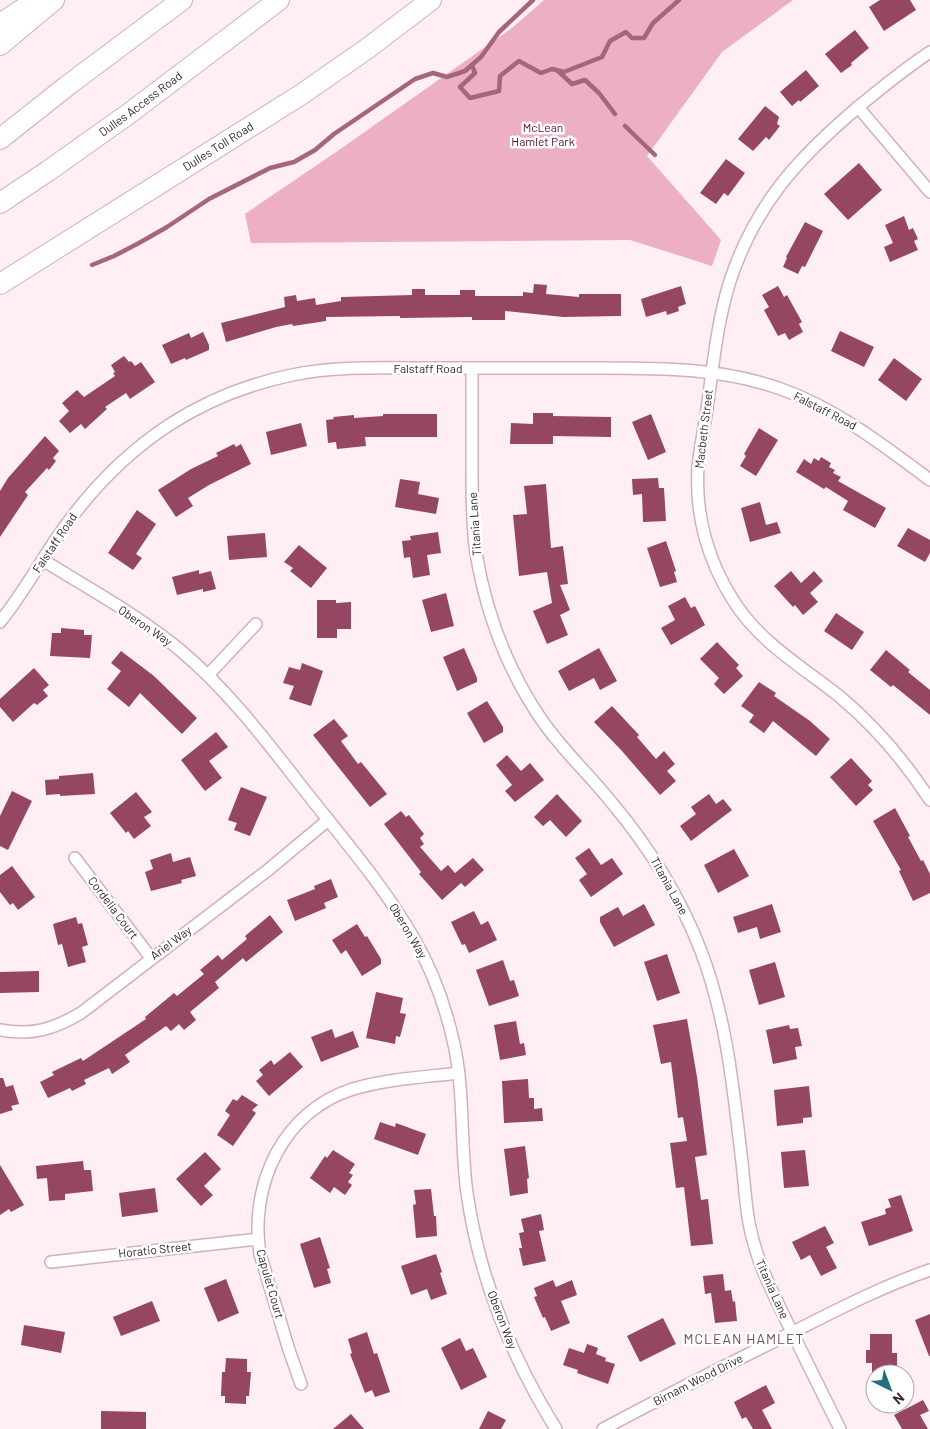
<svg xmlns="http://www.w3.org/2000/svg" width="930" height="1429" font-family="Barlow,sans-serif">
<rect width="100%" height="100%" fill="#ffeff3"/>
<path fill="#edafc2" d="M544 0H793L722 52 647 156 721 240 712 266 630 240 251 243 245 214 339 150 512 28Z"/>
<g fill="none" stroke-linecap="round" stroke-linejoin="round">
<g stroke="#a5657a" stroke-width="4.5">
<path d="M472 65 475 73 460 87 470 98 499 91 500 76 519 61 541 73 552 69 564 72 602 57 610 41 626 32 632 38H644L653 23 679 0"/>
<path d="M558 71 572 84 585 80 599 93 615 114"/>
<path d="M625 126 655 155"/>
<path d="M92 265 114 256 139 243 167 227 209 199 270 168 294 162 315 150 334 134 415 79 433 73 447 77 465 71 481 57 499 32 533 0"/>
</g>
</g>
<g fill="#954663">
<path d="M880 0H910L916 10 884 31 869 7Z"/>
<path d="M855 30 869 48 851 63 852 65 841 73 825 54Z"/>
<path d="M806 70 819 86 800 102 799 100 792 106 780 92Z"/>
<path d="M765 106 779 117 777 124 780 126 769 140 766 137 753 151 738 139Z"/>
<path d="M726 159 745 173 728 196 724 193 716 204 700 193Z"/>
<path d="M859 163 882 190 848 220 824 194Z"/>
<path d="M904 216 909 230 913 228 918 239 914 241 918 250 890 262 884 247 893 243 885 225Z"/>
<path d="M805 222 823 231 805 267 802 266 798 274 783 267 787 258 786 257Z"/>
<path d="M534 284 547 285 546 294 579 297V294H621V316L563 317 505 311V320H472V317L400 318V316L326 317V321L293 326 292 324 276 327 226 342 221 323 285 307 284 297 296 295 297 301 315 298 316 305 341 301V297L412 295V289H425V295H460V290H475V296H523V292L533 293Z"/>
<path d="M681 286 686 304 678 307 679 311 667 315 666 311 646 317 641 299Z"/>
<path d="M778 286 784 297 787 295 802 322 799 324 803 332 789 340 785 333 778 336 764 310 769 307 762 295Z"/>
<path d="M840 331 874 347 864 367 831 351Z"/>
<path d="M203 332 209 345V350L186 360 185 358 171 364 162 345 189 333 191 338Z"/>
<path d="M124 356 129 362 131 361 135 366 141 362 155 382 130 399 126 393 105 407 107 409 85 429 81 424 70 433 59 421 69 411 62 403 77 390 84 397 115 376 113 373 115 372 111 365Z"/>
<path d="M894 358 922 379 906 401 878 380Z"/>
<path d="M533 413H553V416L611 417V437L553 436V444H510L511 423 533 424Z"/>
<path d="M383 414H437V437H365L366 446 337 449 336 442 328 443 326 420 334 419 333 417 354 415V418L383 416Z"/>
<path d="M651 414 666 452 648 460 632 422Z"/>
<path d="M301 423 307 446 271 455 266 432Z"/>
<path d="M759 428 778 440 756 476 740 466 746 456 744 454Z"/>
<path d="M45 436 59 451 53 458 56 461 49 470 47 468 25 492 28 495 0 537V491L8 478Z"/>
<path d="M234 444 236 447 241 444 251 464 209 485 188 498 193 506 176 517 158 490 191 469 218 456 216 453Z"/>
<path d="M821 457 831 463 829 467 835 470 833 473 841 477 838 481 886 508 875 528 843 510 848 501 826 487 824 489 796 472 804 459 811 464 814 458 819 461Z"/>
<path d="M658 478 659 488H664L666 521 643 522 642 494 633 495 632 479Z"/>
<path d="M400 479 420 482 418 494 439 498 436 514 395 507Z"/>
<path d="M546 484 551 548 563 546 568 584 560 585 570 610 560 615 568 635 547 644 533 611 552 603 547 572 519 576 513 515 527 514 524 486Z"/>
<path d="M760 502 766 525 777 522 781 533 750 542 741 508Z"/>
<path d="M137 510 156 524 136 554 142 558 133 570 108 553Z"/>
<path d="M908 528 930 540V553L925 562 897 546Z"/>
<path d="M438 532 441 553 427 555 430 575 413 578 410 557 404 558 402 541 411 540 410 536Z"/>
<path d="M265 533 267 557 229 560 227 536Z"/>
<path d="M666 541 676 571 674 572 677 582 660 587 647 548Z"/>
<path d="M299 545 327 568 311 588 290 571 293 568 284 562Z"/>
<path d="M199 570V574L211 571 216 589 203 592V589L177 595 172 577Z"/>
<path d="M791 571 801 583 814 571 823 581 810 593 818 602 803 615 795 605 793 607 774 586Z"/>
<path d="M446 593 454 626 431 632 422 600Z"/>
<path d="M685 597 691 608 695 606 705 625 671 645 661 628 675 620 668 606Z"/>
<path d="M317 600H336V603L351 602V629H337V638H317Z"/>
<path d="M836 613 864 632 852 650 824 631Z"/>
<path d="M61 628 84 630V635H92L90 658 50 656 52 633H61Z"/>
<path d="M717 642 739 665 736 668 743 676 724 694 714 684 719 678 700 659Z"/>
<path d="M464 648 477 678V682L457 691 443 657Z"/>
<path d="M599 648 617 681 600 690 594 678 569 691 558 671Z"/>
<path d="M886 650 910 670 908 672 930 690V715L893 685 891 687 870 670Z"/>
<path d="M121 651 154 676 197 718 182 734 140 693 129 707 107 689 121 671 111 663Z"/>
<path d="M302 663 323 671 311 706 289 699 294 686 283 683 289 667 300 670Z"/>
<path d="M34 668 49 685 43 690 48 696 37 705 34 703 13 722 0 707V699Z"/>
<path d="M759 682 776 693 774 696 810 721 830 739 816 756 773 721 764 733 749 722 754 715 741 706Z"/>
<path d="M487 701 503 727V732L484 743 467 713Z"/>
<path d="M612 706 639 735 637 737 656 759 664 751 675 764 667 771 676 781 660 795 622 751 594 722Z"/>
<path d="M334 719 348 736 341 741 358 764 361 762 387 794 370 807 313 735Z"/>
<path d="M216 732 228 747 209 761 222 778 205 791 181 760Z"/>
<path d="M507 755 521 771 530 763 544 780 515 802 505 791 512 785 496 765Z"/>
<path d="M851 758 872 781 868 785 873 790 856 806 830 777Z"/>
<path d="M93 773 95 794 60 796V794L46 795 45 780 59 779V776Z"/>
<path d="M241 787 267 797 250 836 234 830 237 823 228 820Z"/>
<path d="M12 791 32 801 8 850 0 846V816Z"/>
<path d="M136 792 152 812 144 817 151 826 134 839 128 831 126 833 110 813Z"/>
<path d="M557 794 582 821 566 837 550 820 543 826 534 817Z"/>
<path d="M709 794 716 804 723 799 732 810 691 841 680 826 696 814 691 807Z"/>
<path d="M895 808 910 836 908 837 921 861 923 860 930 874V893L913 901 899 871 901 870 873 821Z"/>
<path d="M401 811 406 817 409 815 424 834 420 838 424 844 420 847 441 871 448 865 455 873 473 858 484 870 465 887 461 883 442 900 419 874 421 872 384 824Z"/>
<path d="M589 848 601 865 612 858 623 874 591 897 579 880 587 874 575 858Z"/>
<path d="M734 849 749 876 718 893 704 865Z"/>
<path d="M171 853 173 862 190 857 196 876 181 880 182 883 151 891 145 872 153 869 150 860Z"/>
<path d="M12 866 35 897 18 910 13 903 10 905 0 892V875Z"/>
<path d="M331 879 338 897 324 903 326 908 295 921 287 900 315 889 314 886Z"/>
<path d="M644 904 655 925 614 947 600 922V917L618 907 623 916Z"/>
<path d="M772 904 781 932 760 939 757 927 738 933 733 917Z"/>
<path d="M474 911 481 925 488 921 497 940 469 953 465 944 462 945 451 922Z"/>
<path d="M270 915 283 932 246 962 243 958 215 982 219 988 190 1012 196 1020 184 1030 179 1024 171 1031 166 1026 125 1055 130 1062 112 1074 109 1068 84 1080 86 1084 72 1091 70 1088 48 1098 40 1082 54 1075 52 1072 81 1058 83 1061 146 1019 145 1017 174 993 177 996 204 974 200 970 218 955 222 960 247 939 245 936Z"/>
<path d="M76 917 78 924 82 923 88 945 82 947 86 962 68 967 62 944 58 945 53 924Z"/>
<path d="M357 924 365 937 367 936 381 959V964L362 976 346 950 341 954 332 940Z"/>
<path d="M667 954 680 993 657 1001 644 962Z"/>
<path d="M503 960 510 981 514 980 519 996 489 1006 476 970Z"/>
<path d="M775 962 785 997 759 1005 749 970Z"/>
<path d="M39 971V992L0 993V972Z"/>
<path d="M376 992 403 998 400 1013 406 1014 400 1037 396 1036 395 1044 366 1038Z"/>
<path d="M687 1019 697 1077 707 1155 695 1157 701 1200 708 1199 713 1244 691 1246 684 1187 676 1188 670 1143 687 1141 683 1117 678 1118 671 1062 661 1064 653 1025Z"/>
<path d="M516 1021 520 1044 524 1043 526 1055 500 1060 494 1025Z"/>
<path d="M789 1025 790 1029 798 1028 802 1046 795 1047 797 1059 773 1064 766 1030Z"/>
<path d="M332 1029 335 1038 353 1031 359 1047 321 1062 311 1037Z"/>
<path d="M290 1052 303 1067 269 1096 256 1081 263 1075 259 1070 271 1060 274 1065Z"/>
<path d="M0 1078H3L6 1087 13 1085 19 1104 11 1106 13 1110 0 1114Z"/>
<path d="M528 1079 529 1098H534V1109L542 1108 543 1121 504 1123 502 1081Z"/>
<path d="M809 1086 812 1117 803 1118V1123L777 1126 774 1090Z"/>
<path d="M242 1095 258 1105 252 1110 256 1113 233 1146 217 1135 230 1115 225 1111 233 1099 237 1101Z"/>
<path d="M380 1122 395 1127 396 1123 426 1134 418 1155 374 1139Z"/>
<path d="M525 1146 529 1178 527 1179 528 1193 510 1196 504 1149Z"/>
<path d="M333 1150 355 1164 349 1173 353 1175 348 1182 352 1185 345 1195 334 1187 330 1193 310 1178 325 1156 327 1158Z"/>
<path d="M805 1150 809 1186 784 1188 781 1152Z"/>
<path d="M205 1152 221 1169 204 1186 213 1195 201 1206 176 1179Z"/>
<path d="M83 1161 84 1170H91L93 1191 65 1194V1200L49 1201 47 1178 37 1179 36 1166Z"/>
<path d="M0 1165 24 1205 11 1212 9 1209 0 1215Z"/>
<path d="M155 1188 158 1212 122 1217 119 1193Z"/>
<path d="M431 1189 434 1216H436L437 1236 416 1238 413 1205 416 1204 414 1190Z"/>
<path d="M901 1195 913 1231 869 1246 861 1222 886 1214 885 1209 891 1207 888 1199Z"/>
<path d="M541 1214 544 1230 539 1231 546 1261 523 1266 519 1248H522L519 1233 524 1232 521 1219Z"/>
<path d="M825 1226 834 1243 826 1247 837 1268 821 1276 810 1255 801 1260 792 1242Z"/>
<path d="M320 1237 330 1268 327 1269 331 1283 314 1288 300 1244Z"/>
<path d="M436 1254 442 1272 440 1273 447 1294 431 1300 427 1289 411 1295 401 1266Z"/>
<path d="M723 1274 725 1291 731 1290 733 1302 735 1301 737 1321 715 1323 711 1293 705 1294 703 1276Z"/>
<path d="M226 1279 239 1313 218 1322 204 1288Z"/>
<path d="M553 1280 556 1287 572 1280 577 1295 561 1301 570 1323 551 1331 545 1317 543 1318 534 1297 537 1296 534 1288Z"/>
<path d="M152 1301 160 1321 121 1336 113 1317Z"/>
<path d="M930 1314V1356H929L915 1320Z"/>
<path d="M663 1318 676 1344 640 1362 627 1336Z"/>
<path d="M24 1325 65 1332 61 1353 21 1345Z"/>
<path d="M367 1332 374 1354 377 1353 390 1392 375 1397 372 1390 365 1393 350 1354 352 1353 348 1339Z"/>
<path d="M870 1334H892V1353H897V1374H872V1363H866V1350H870Z"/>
<path d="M460 1338 466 1351 473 1348 487 1377 461 1390 441 1348Z"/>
<path d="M587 1344 598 1348 596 1354 606 1358 605 1361 615 1364 608 1384 577 1373 578 1370 563 1365 569 1348 584 1353Z"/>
<path d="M226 1358 247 1359V1372H251L249 1396H246V1404L225 1403V1396H221L222 1372H225Z"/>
<path d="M766 1385 775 1403 762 1410 772 1429H753L746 1417 742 1419 734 1402Z"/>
<path d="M923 1400 929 1411 920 1415 928 1429H902L894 1415Z"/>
<path d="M101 1411 146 1412V1429H101Z"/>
<path d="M488 1411 506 1420 501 1429H479Z"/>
<path d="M351 1414 364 1429H333Z"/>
</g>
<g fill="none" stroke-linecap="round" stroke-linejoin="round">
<defs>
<g id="minor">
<path d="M930 52C904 69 881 88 857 108 797 159 755 205 730 281 717 322 713 366 707 409 704 428 700 448 698 468 695 515 708 561 733 600 759 642 801 666 839 696 875 726 904 760 930 800"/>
<path d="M858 107 930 192"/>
<path d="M472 368C472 403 472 438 472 472 472 499 472 527 476 553 486 613 507 669 541 719 562 750 589 774 612 803 649 847 680 897 701 951 726 1017 733 1085 741 1154 744 1177 745 1201 749 1223 756 1260 770 1287 786 1320 804 1356 822 1393 840 1429"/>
<path d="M43 560C89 589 138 615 180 650 229 691 267 742 306 792 343 839 383 885 413 937 432 969 445 1005 453 1040 465 1090 460 1143 467 1193 479 1277 512 1358 556 1429"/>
<path d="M0 622C25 591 43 556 66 525 95 485 128 452 169 425 206 401 249 384 292 375 344 364 404 369 457 368 502 368 546 368 591 368 655 368 719 367 781 389 837 409 883 445 930 480"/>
<path d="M208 675 256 624"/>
<path d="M75 858 151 958"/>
<path d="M0 1030C32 1036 54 1029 81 1013L268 870 328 820"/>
<path d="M51 1262 258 1239"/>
<path d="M301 1384 289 1350 260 1254C249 1185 283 1111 353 1089 387 1079 424 1077 459 1073"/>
<path d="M603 1429C663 1397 724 1366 785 1336 833 1312 880 1287 930 1270"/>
</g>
<g id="motorway">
<path d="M0 24 35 1"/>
<path d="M0 45 54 0"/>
<path d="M0 139 67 86 182 0"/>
<path id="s1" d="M0 203 48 171 127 115 279 0"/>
<path id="s2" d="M0 284 302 94 368 48 431 0"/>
</g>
</defs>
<use href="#minor" stroke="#d4afba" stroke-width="14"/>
<use href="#motorway" stroke="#d4afba" stroke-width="22"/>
<use href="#minor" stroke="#fff" stroke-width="11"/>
<use href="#motorway" stroke="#fff" stroke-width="20"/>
</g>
<g text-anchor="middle" stroke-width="5" stroke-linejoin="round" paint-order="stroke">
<g font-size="12" fill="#36272c" stroke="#fff">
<text dy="4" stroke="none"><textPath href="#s1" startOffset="172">Dulles Access Road</textPath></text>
<text dy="4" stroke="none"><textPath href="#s2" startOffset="258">Dulles Toll Road</textPath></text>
<text x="428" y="373">Falstaff Road</text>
<text transform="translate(825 411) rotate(27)" y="4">Falstaff Road</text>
<text transform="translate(704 429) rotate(-83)" y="4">Macbeth Street</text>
<text transform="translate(475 524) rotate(-94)" y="4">Titania Lane</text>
<text transform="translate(55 543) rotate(-56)" y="4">Falstaff Road</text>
<text transform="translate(145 626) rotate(34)" y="4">Oberon Way</text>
<text transform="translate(669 886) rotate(61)" y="4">Titania Lane</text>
<text transform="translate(113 908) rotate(53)" y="4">Cordelia Court</text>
<text transform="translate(408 931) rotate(59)" y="4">Oberon Way</text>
<text transform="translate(171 943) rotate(-37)" y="4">Ariel Way</text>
<text transform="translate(155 1250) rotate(-6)" y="4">Horatio Street</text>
<text transform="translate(270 1284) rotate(74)" y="4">Capulet Court</text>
<text transform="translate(772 1289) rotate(66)" y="4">Titania Lane</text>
<text transform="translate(502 1320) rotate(69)" y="4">Oberon Way</text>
<text transform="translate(698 1380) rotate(-27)" y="4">Birnam Wood Drive</text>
</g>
<g font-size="12" fill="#5a0c30" stroke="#fff">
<text x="543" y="132">McLean<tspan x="543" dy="14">Hamlet Park</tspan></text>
</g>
<g font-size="14" letter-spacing="1" fill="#6b4b55" stroke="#fff">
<text x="744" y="1344">MCLEAN HAMLET</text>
</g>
</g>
<g transform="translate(890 1389) rotate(138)"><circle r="24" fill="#ffffff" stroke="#afa9ab"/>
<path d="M0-4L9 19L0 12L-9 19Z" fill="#266f7a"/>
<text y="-8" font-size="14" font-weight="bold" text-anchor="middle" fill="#36272c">N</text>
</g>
</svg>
